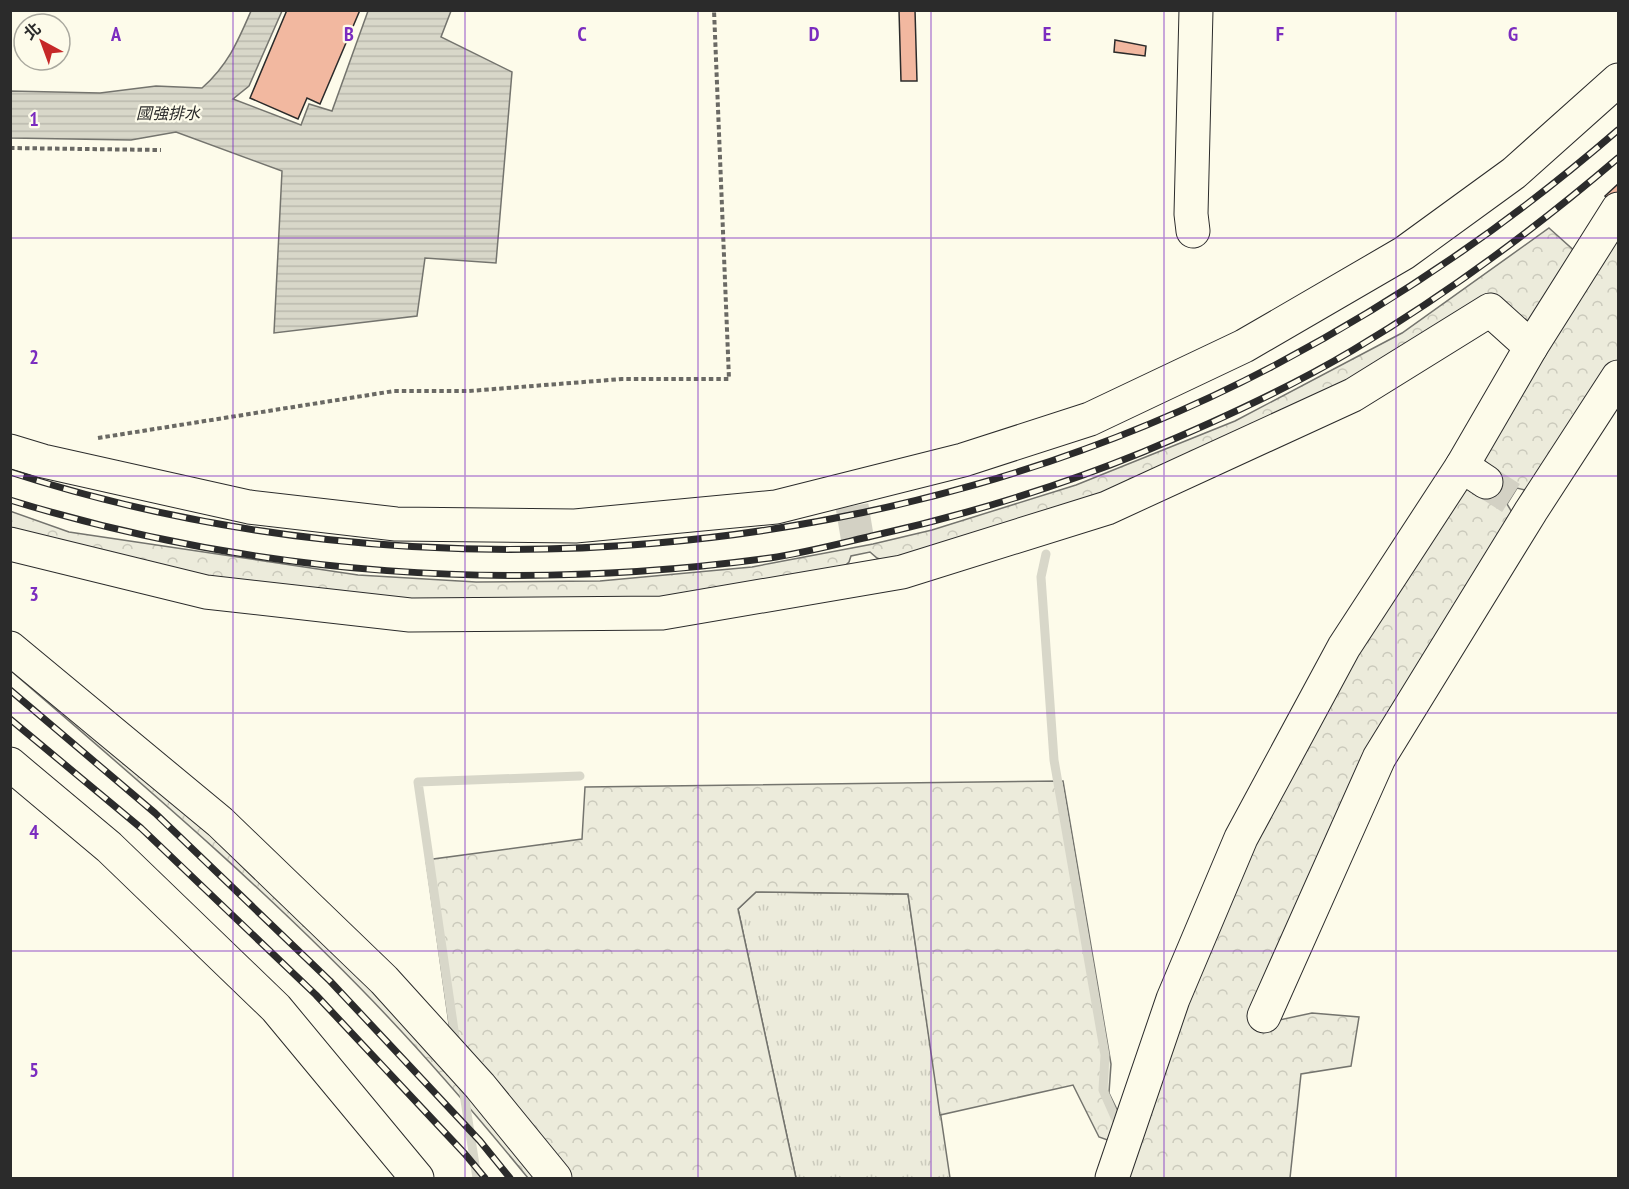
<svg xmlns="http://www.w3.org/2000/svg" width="1629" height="1189" font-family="'PT Sans Narrow','Noto Sans TC',sans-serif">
<defs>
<pattern id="grass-tufts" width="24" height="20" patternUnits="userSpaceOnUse" patternTransform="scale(1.5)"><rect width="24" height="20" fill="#ecebdb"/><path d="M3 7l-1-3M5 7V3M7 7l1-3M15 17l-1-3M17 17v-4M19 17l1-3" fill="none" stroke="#cbcabc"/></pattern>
<pattern id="forest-crowns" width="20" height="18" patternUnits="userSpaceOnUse" patternTransform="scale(1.5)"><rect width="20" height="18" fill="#ecebdb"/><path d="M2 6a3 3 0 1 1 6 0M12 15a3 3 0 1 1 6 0" fill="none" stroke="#cbcabc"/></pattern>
<pattern id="water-rules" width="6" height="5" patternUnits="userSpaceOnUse" patternTransform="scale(1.5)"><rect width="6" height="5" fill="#d8d7c9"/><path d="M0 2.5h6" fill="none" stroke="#bab9ad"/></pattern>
</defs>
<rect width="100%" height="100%" fill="#fdfbea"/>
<path fill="url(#grass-tufts)" stroke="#74746e" stroke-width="1.5" d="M756 892 908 894 950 1178H796L738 909Z"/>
<g fill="url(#forest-crowns)" stroke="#74746e" stroke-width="1.5">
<path d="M1549 228 1579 255 1527 335 1505 311 1392 359 1092 502 889 563 877 558 870 552 851 556 849 562 834 576 643 601 414 603 262 588 11 532 10 511 69 532 358 575 476 582 600 581 752 567 873 544 932 530 1076 485 1235 421 1402 333Z"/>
<path d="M1618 235V362L1529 491 1517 488 1507 504 1516 519 1403 703 1270 1022 1312 1013 1359 1017 1351 1066 1301 1074 1290 1178H1119L1208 944 1300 742 1460 483 1493 471 1480 455Z"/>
<path d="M10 656 81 715 396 1008 545 1178H528C483 1123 437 1069 388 1017 271 893 140 782 11 671Z"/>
<path d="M1063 781 1111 1064 1109 1093 1123 1122 1116 1143 1099 1137 1073 1085 940 1115 908 894 756 892 738 909 796 1178H569L451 1038 426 860 582 839 585 787Z"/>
</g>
<path fill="url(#water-rules)" stroke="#74746e" stroke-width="1.5" d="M251 11H282L249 86 233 99 301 125 309 104 332 111 368 11H451L441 37 512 72 496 263 425 258 417 316 274 333 282 171 176 132 131 140 11 138V91L100 93 156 86 202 88C228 65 238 41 251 11Z"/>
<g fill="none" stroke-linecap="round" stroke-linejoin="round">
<g stroke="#d8d7c9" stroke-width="9">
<path d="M1046 554 1041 577 1054 760 1105 1055 1103 1090 1118 1124"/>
<path d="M456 1044 418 782 580 776"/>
<path d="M462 1081 477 1178"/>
</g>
</g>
<g fill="#f2b8a0" stroke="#2b2b2b" stroke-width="1.5">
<path d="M287 10H360L320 104 307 98 298 119 250 98Z"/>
<path d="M899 10H915L917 81H901Z"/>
<path d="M1115 40 1146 46 1145 56 1114 52Z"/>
<path d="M1618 184V197L1611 203 1605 196Z"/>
</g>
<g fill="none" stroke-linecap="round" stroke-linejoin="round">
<g stroke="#d3d1c4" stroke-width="33" stroke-dasharray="33 16" stroke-linecap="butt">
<path d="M1486 482 1511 498"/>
<path d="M852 506 860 554"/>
</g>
<defs>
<g id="minor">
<path d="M1193 231 1191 214 1196 10"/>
<path d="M10 451 43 461 249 507 396 524 575 526 776 507 963 460 1090 419 1244 346 1404 253 1514 173 1618 80"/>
<path d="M1462 466 1486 482"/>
<path d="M10 544 206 592 410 615 662 613 902 572 1107 508 1353 395 1490 310 1531 347 1618 209"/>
<path d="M10 648 220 822 384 980 480 1086 555 1178"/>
<path d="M10 764 109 847 276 1008 417 1178"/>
<path d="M1264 1016 1379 758 1531 511 1618 377"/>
<path d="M1112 1178 1173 999 1241 838 1344 647 1462 466 1531 347"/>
</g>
</defs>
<use href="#minor" stroke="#2b2b2b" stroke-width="35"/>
<g stroke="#6a6964" stroke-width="4" stroke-dasharray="4.5 3" stroke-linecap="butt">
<path d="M10 148 161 150"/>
<path d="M98 438 394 391H469L622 379H729L714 10"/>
</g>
<use href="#minor" stroke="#fdfbea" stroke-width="33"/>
<defs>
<g id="rail">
<path d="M10 472C419 605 897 565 1277 364 1400 299 1513 221 1618 130"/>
<path d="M10 500C257 576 515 593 770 558 804 553 838 544 872 536 965 515 1055 488 1143 452 1215 422 1286 390 1353 350 1447 294 1535 229 1618 158"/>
<path d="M10 690 155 813 330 981 480 1141 510 1178"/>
<path d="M10 719 141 828 316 995 465 1154 485 1178"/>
</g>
</defs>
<use href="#rail" stroke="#2b2b2b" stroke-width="7"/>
<use href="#rail" stroke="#fdfbea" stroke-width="4.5" stroke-dasharray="14" stroke-linecap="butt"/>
</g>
<path fill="none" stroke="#7b2cbf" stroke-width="1.5" stroke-opacity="0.55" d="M233 10V1178M465 10V1178M698 10V1178M931 10V1178M1164 10V1178M1396 10V1178M10 238H1618M10 476H1618M10 713H1618M10 951H1618"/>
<g text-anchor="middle" stroke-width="4.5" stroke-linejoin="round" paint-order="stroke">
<g font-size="16" font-style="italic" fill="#2b2b2b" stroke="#fdfbea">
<text x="168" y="119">國強排水</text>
</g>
</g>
<g font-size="20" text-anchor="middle" font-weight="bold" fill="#7b2cbf" stroke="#fdfbea" stroke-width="4.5" stroke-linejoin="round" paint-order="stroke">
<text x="116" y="41">A</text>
<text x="349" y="41">B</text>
<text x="582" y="41">C</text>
<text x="814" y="41">D</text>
<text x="1047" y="41">E</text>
<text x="1280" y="41">F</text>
<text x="1513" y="41">G</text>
<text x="34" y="126">1</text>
<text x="34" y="364">2</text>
<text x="34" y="601">3</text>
<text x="34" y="839">4</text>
<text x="34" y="1077">5</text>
</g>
<rect width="1629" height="1189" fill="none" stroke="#2b2b2b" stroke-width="24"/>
<g transform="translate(42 42) rotate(319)"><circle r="28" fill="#fdfbea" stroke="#a9a89e" stroke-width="1.5"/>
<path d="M0-4.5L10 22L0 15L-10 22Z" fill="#c62828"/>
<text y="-9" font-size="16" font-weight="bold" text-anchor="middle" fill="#2b2b2b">北</text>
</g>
</svg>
